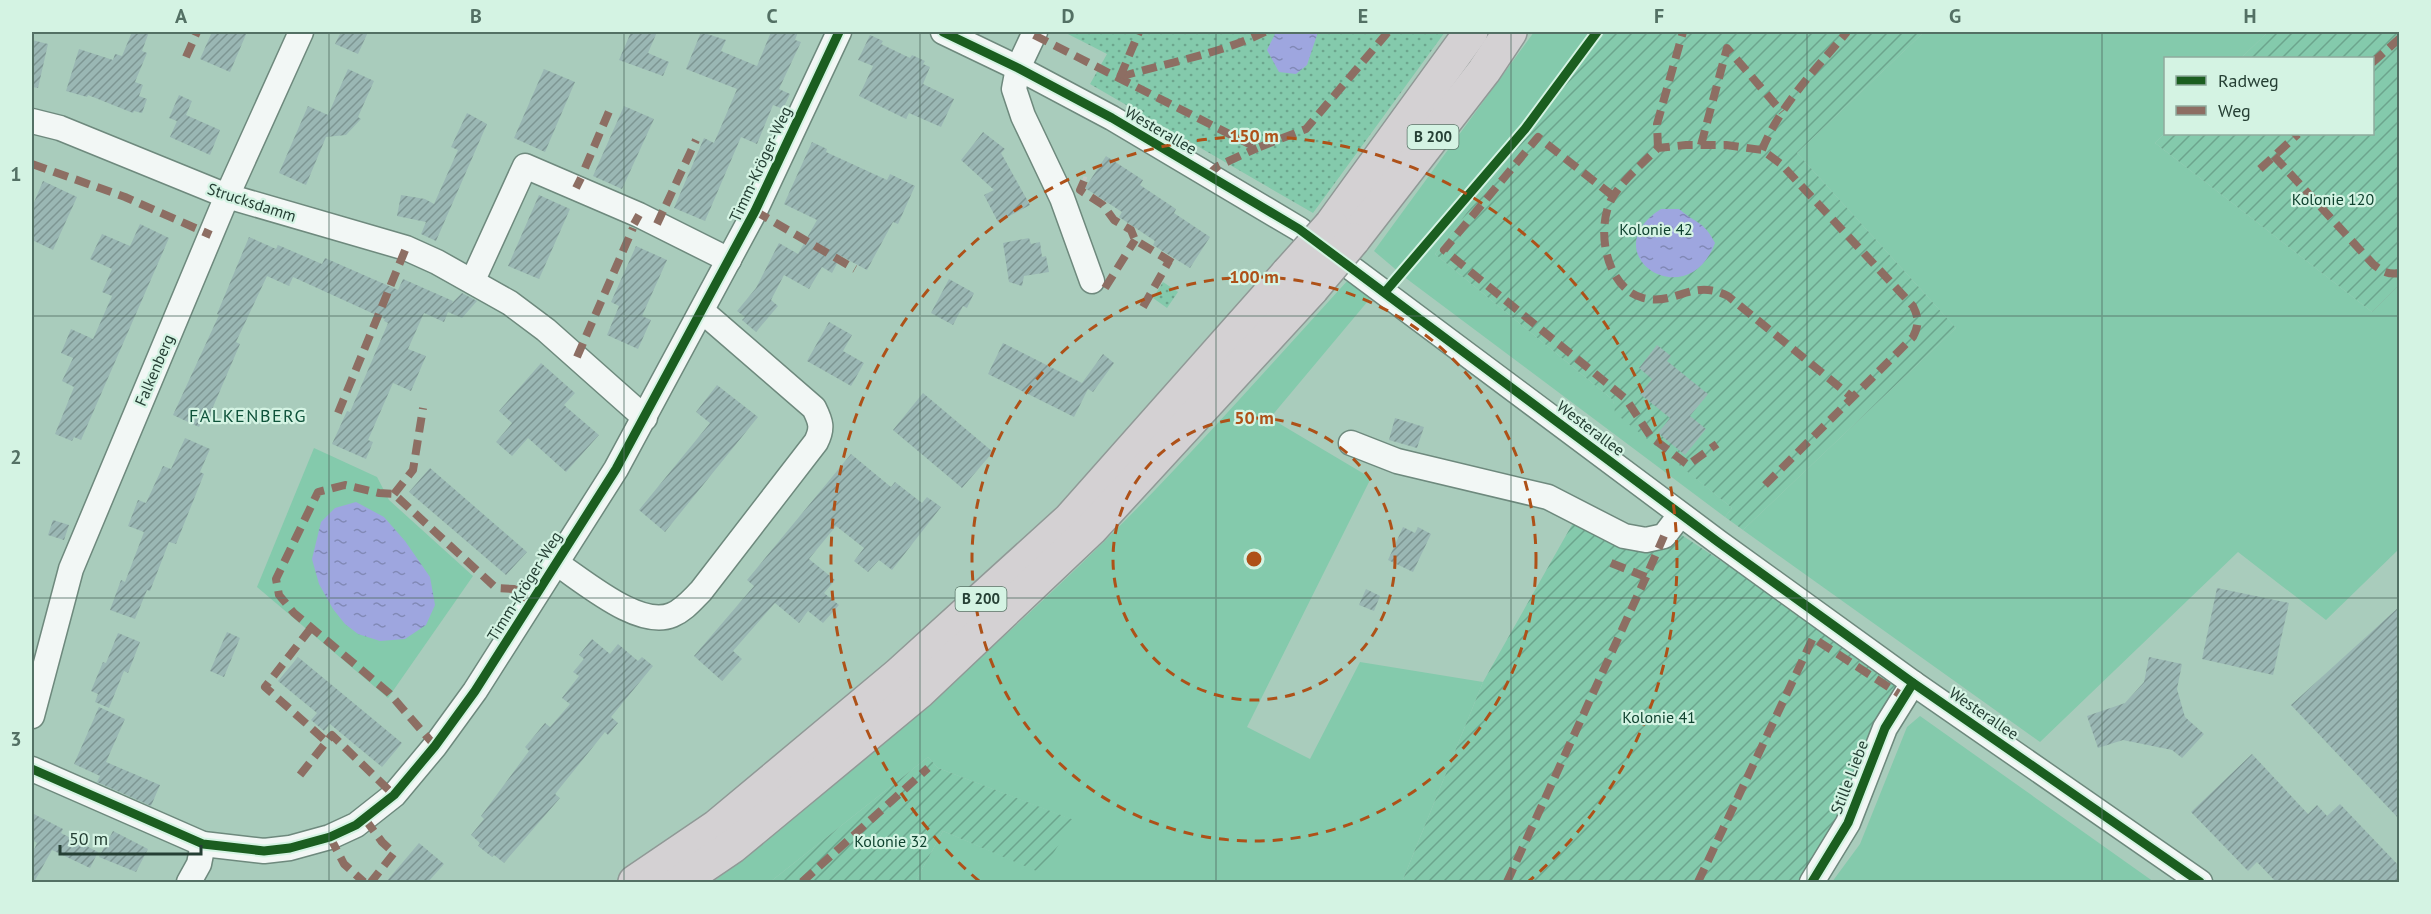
<svg xmlns="http://www.w3.org/2000/svg" width="2431" height="914" font-family="'PT Sans',sans-serif">
<defs>
<pattern id="park-dots" width="8" height="8" patternUnits="userSpaceOnUse" patternTransform="scale(1.5)"><rect width="8" height="8" fill="#84caac"/><path d="M2 2h.1M6 6h.1" fill="none" stroke="#6ca58d" stroke-width="1.8" stroke-linecap="round"/></pattern>
<pattern id="garden-furrows" width="10" height="10" patternUnits="userSpaceOnUse" patternTransform="scale(1.5)"><rect width="10" height="10" fill="#84caac"/><path d="M-1 1l2-2M0 10L10 0M9 11l2-2" fill="none" stroke="#6ca58d"/></pattern>
<pattern id="water-ripples" width="26" height="14" patternUnits="userSpaceOnUse" patternTransform="scale(1.5)"><rect width="26" height="14" fill="#9ea6df"/><path d="M2 4q2-2 4 0t4 0M15 11q2-2 4 0t4 0" fill="none" stroke="#8189b6"/></pattern>
<pattern id="building-hatch" width="6" height="6" patternUnits="userSpaceOnUse" patternTransform="scale(1.5)"><rect width="6" height="6" fill="#9ab7b4"/><path d="M-1 1l2-2M0 6l6-6M5 7l2-2" fill="none" stroke="#7d9693"/></pattern>
</defs>
<rect width="100%" height="100%" fill="#a9ccbc"/>
<g fill="#84caac">
<path d="M1534 32H1606L1435 254 1613 400 1616 413 1732 508 1725 517 1407 279 1374 251Z"/>
<path d="M1924 32H2268L2241 58H2166L2165 133 2155 143 2372 312 2399 285V549L2326 620 2238 552 2040 742 1743 530 1956 328 1797 153Z"/>
<path d="M1349 279 1373 295 1270 418 1371 478 1247 727 1310 759 1360 662 1483 682 1402 882H915L943 831 1040 872 1073 820 938 768 928 757 770 882H713C867 759 1019 631 1156 489 1222 420 1285 349 1349 279Z"/>
<path d="M314 448 377 477 389 500 473 576 388 698 257 587Z"/>
<path d="M1920 716 2154 882H1832L1860 844 1907 727Z"/>
</g>
<g fill="url(#park-dots)">
<path d="M1064 32H1445L1313 213 1090 84 1107 54Z"/>
<path d="M1163 282 1178 292 1167 308 1153 298Z"/>
</g>
<g fill="url(#garden-furrows)">
<path d="M1606 32H1924L1797 153 1956 328 1743 530 1725 517 1732 508 1615 413 1613 400 1435 254Z"/>
<path d="M2268 32H2399V285L2372 312 2155 143 2165 133 2372 134V58H2241Z"/>
<path d="M1573 523 1654 551 1674 530 1905 682 1842 823 1804 882H1402L1483 682Z"/>
<path d="M928 757 938 768 1074 820 1041 873 943 831 915 882H770Z"/>
</g>
<g fill="url(#water-ripples)">
<path d="M1276 32H1318L1307 65 1296 74 1279 72 1267 50Z"/>
<path d="M1661 209H1679C1696 224 1703 220 1715 243 1687 318 1591 253 1661 209Z"/>
<path d="M356 502 384 517 405 541 430 577 435 605 426 625 405 639 380 641 358 634 345 624 333 609 319 584 312 559 321 522 335 508Z"/>
</g>
<g fill="url(#building-hatch)">
<path d="M132 32H149L142 51 147 53 135 82 143 85 139 96 147 99 142 113 134 111 133 113 88 95 87 97 66 91 79 49 113 60 115 54 122 56Z"/>
<path d="M212 32H247L230 72 200 59Z"/>
<path d="M341 32H368L358 54 335 44Z"/>
<path d="M631 32H657L648 53 669 62 663 76 619 60Z"/>
<path d="M701 32 726 40 721 51 757 66 771 32H798L795 40 801 42 779 89 790 94 783 109 773 105 757 144 741 137 705 221 674 208 704 138 714 143 737 89 686 69Z"/>
<path d="M870 35 883 41 881 44 910 58 912 55 925 61 923 64 930 67 923 84 954 99 941 127 909 113 906 119 859 96 873 66 858 60Z"/>
<path d="M32 40 48 44 38 88 32 87Z"/>
<path d="M348 69 374 81 358 117 361 119 346 135 326 137 306 185 279 173 308 106 328 115Z"/>
<path d="M544 69 575 82 545 152 514 138Z"/>
<path d="M179 95 192 101 186 115 220 130 210 155 170 137 177 121 169 118Z"/>
<path d="M624 106 654 119 622 189 593 176Z"/>
<path d="M467 113 487 124 436 241 421 234 426 222 397 216 401 195 425 199 434 204 458 150 451 147Z"/>
<path d="M983 132 1005 149 1001 153 1030 205 998 222 984 195 994 190 961 160Z"/>
<path d="M812 142 827 149 826 152 887 180 890 174 915 186 898 224 893 222 867 270 841 256 832 273 822 267 809 289 784 275 771 300 778 306 756 332 742 320 745 317 737 311 756 288 779 243 798 254 817 220 784 204Z"/>
<path d="M1106 156 1143 180 1140 185 1176 209 1174 213 1210 237 1190 268 1153 245 1155 241 1119 217 1122 212 1085 188Z"/>
<path d="M43 181 77 197 53 250 32 240V207Z"/>
<path d="M539 195 570 209 539 279 508 266Z"/>
<path d="M140 224 169 238 81 440 74 437 72 441 55 434 74 387 62 381 73 358 61 353 71 329 93 339 112 296 102 292 112 269 90 259 102 234 130 246Z"/>
<path d="M249 237 276 249 278 245 322 264 325 258 398 290 403 279 453 301 451 304 462 293 477 301 462 318 448 312 444 322 424 313 408 349 426 356 411 391 393 383 368 440 373 442 366 459 332 444 347 411 350 412 388 323 384 321 385 319 293 277 289 286 267 276 236 342 240 344 213 407 216 414 202 420 199 427 173 415 219 315 217 314Z"/>
<path d="M1029 238 1031 244 1040 242 1042 257 1046 256 1049 272 1024 276 1022 286 1009 282 1003 243Z"/>
<path d="M636 246 667 260 642 316 651 320 638 349 607 335 619 306 611 302Z"/>
<path d="M949 279 974 293 967 308 963 306 953 325 931 313Z"/>
<path d="M829 322 852 335 843 351 864 363 851 386 807 361Z"/>
<path d="M1003 343 1082 383 1103 354 1114 363 1093 392 1088 389 1074 417 988 374Z"/>
<path d="M1657 345 1671 356 1667 361 1708 394 1690 416 1706 429 1685 455 1658 433 1670 418 1640 394 1652 379 1639 368Z"/>
<path d="M541 363 575 393 564 405 599 435 566 472 528 438 512 456 496 442 512 423 499 411Z"/>
<path d="M717 385 758 417 665 532 639 510 710 423 696 412Z"/>
<path d="M923 393 993 452 962 488 893 430Z"/>
<path d="M1395 418 1424 427 1417 448 1389 440Z"/>
<path d="M185 438 210 449 200 472 204 474 176 544 169 542 150 591 147 590 135 619 110 610 121 580 125 582 144 532 128 526 138 500 146 503 163 466 171 469Z"/>
<path d="M851 454 891 487 895 482 922 503 927 497 941 507 892 570 879 560 868 572 854 561 864 548 836 526 809 559 835 580 824 593 839 605 823 623 808 611 799 623 775 603 733 651 742 659 722 681 694 656 754 586 747 580Z"/>
<path d="M430 468 527 552 506 575 409 492Z"/>
<path d="M53 520 69 525 64 540 48 535Z"/>
<path d="M1403 527 1415 533 1418 527 1431 534 1413 572 1388 560Z"/>
<path d="M2217 588 2289 603 2273 675 2202 659Z"/>
<path d="M1366 589 1380 596 1374 611 1359 605Z"/>
<path d="M2400 606V820L2291 705Z"/>
<path d="M227 632 240 638 224 677 210 671Z"/>
<path d="M118 633 140 642 128 673 124 671 109 708 95 702 98 694 91 691 103 662 106 663Z"/>
<path d="M592 639 610 654 618 644 638 661 642 657 653 666 611 717 618 723 608 735 605 732 555 794 560 798 504 863 494 855 492 857 478 846 480 843 471 835 484 819 481 816 529 751 525 747 545 723 550 727 570 704 562 698 579 676 573 672 584 659 579 655Z"/>
<path d="M298 657 402 743 382 767 330 724 324 731 311 720 317 713 278 681Z"/>
<path d="M2149 657 2182 664 2177 689 2185 717 2204 734 2182 758 2172 750 2123 740 2098 748 2087 716 2125 703 2144 682Z"/>
<path d="M99 707 125 719 106 762 160 785 151 806 97 782 100 776 74 764Z"/>
<path d="M2252 754 2308 814 2317 805 2327 816 2340 804 2400 867V882H2276L2257 862 2248 871 2191 812Z"/>
<path d="M32 813 63 829 61 833 98 852 90 868 52 850 34 882H32V854L37 843 32 840Z"/>
<path d="M113 831 148 849 136 872 99 857Z"/>
<path d="M419 843 444 864 428 882H386Z"/>
</g>
<g fill="none" stroke-linecap="round" stroke-linejoin="round">
<defs>
<g id="minor">
<path d="M943 32 1018 68 1112 118 1299 229 1718 542 1913 683 2200 882"/>
<path d="M1035 32 1018 68 1014 89 1023 116 1062 198 1092 281"/>
<path d="M32 121 60 128 227 196 406 248 437 262 510 303 546 330 645 418"/>
<path d="M473 280 525 166 639 215 729 260"/>
<path d="M1351 443 1397 461 1548 497 1624 536 1646 540 1664 536 1680 515"/>
<path d="M556 563C584 581 639 629 672 615 684 610 692 600 701 591L816 442C823 428 821 422 814 408L702 311"/>
<path d="M32 716 71 569 227 196 301 32"/>
<path d="M32 769 203 844 264 851 290 848 330 837 356 825 394 795 435 746 475 691 616 469 755 211 839 32"/>
<path d="M189 882 199 864 203 844"/>
<path d="M1812 882 1848 823 1885 728 1913 683"/>
</g>
<g id="highway">
<path d="M1331 225 1471 32"/>
<path d="M1353 240 1484 71 1510 32"/>
<path d="M635 882 716 827 898 675 1070 519 1288 273"/>
<path d="M680 882 733 846 919 692 1091 529 1312 289"/>
</g>
</defs>
<use href="#minor" stroke="#6e897d" stroke-width="27"/>
<use href="#highway" stroke="#909996" stroke-width="36"/>
<path stroke="#c0cac5" stroke-width="4" stroke-dasharray="4.5 3" stroke-linecap="butt" d="M1084 181 1086 175"/>
<use href="#minor" stroke="#f2f7f5" stroke-width="24"/>
<use href="#highway" stroke="#d4d1d3" stroke-width="33"/>
<defs>
<g id="highway-bridge">
<path d="M1288 273 1331 225"/>
<path d="M1312 289 1353 240"/>
</g>
</defs>
<use href="#highway-bridge" stroke="#909996" stroke-width="36" stroke-linecap="butt"/>
<use href="#highway-bridge" stroke="#d4d1d3" stroke-width="33"/>
<g stroke="#8d6e63" stroke-width="8" stroke-dasharray="15 8" stroke-linecap="butt">
<path d="M1034 35 1257 148 1306 129 1388 32"/>
<path d="M186 57 197 32"/>
<path d="M2372 63 2400 38"/>
<path d="M1120 77C1169 62 1219 54 1265 32"/>
<path d="M1120 77 1139 32"/>
<path d="M1701 145 1727 48 1782 112"/>
<path d="M1658 148 1657 124 1683 32"/>
<path d="M1762 150C1780 105 1816 69 1847 32"/>
<path d="M2274 156 2373 264C2381 271 2388 275 2400 273"/>
<path d="M32 164 125 197 211 235"/>
<path d="M585 168 610 109"/>
<path d="M2260 169 2298 134"/>
<path d="M1208 175 1218 166 1257 148"/>
<path d="M1084 181 1080 190 1103 205 1114 220 1131 230 1135 240 1178 266"/>
<path d="M576 188 581 178"/>
<path d="M1613 196 1538 137 1444 250 1626 399 1651 437 1688 465 1717 444"/>
<path d="M666 205 696 140"/>
<path d="M755 211 855 269"/>
<path d="M634 224 639 215"/>
<path d="M657 224 663 211"/>
<path d="M1105 288 1135 240"/>
<path d="M1143 307 1169 261"/>
<path d="M577 357 633 228"/>
<path d="M338 413 406 248"/>
<path d="M1765 485 1913 337C1919 325 1919 318 1913 306L1781 164 1762 150 1726 145H1686L1658 148C1643 163 1625 178 1614 195 1594 225 1605 288 1643 298 1676 306 1692 278 1728 296L1853 398"/>
<path d="M394 494 413 470 423 408"/>
<path d="M1611 563 1646 577 1664 536"/>
<path d="M311 628 265 687 327 742"/>
<path d="M435 746 389 693 294 613 279 595 276 579 318 492 345 485 379 493 394 494 496 588 514 589 531 602"/>
<path d="M300 775 332 735 394 795"/>
<path d="M365 819 382 842 394 853 371 882"/>
<path d="M330 837 344 864 364 882"/>
<path d="M802 882 928 768"/>
<path d="M1507 882 1646 577"/>
<path d="M1698 882 1813 638 1904 697"/>
</g>
<defs>
<g id="cycleway">
<path d="M943 32 1018 68 1112 118 1299 229 1718 542 1913 683 2200 882"/>
<path d="M1385 292 1525 129 1597 32"/>
<path d="M32 769 203 844 264 851 290 848 330 837 356 825 394 795 435 746 475 691 616 469 755 211 839 32"/>
<path d="M1812 882 1848 823 1885 728 1913 683"/>
</g>
</defs>
<use href="#cycleway" stroke="#d4f3e3" stroke-width="13"/>
<use href="#cycleway" stroke="#1b5e20" stroke-width="9"/>
</g>
<path fill="none" stroke="#537064" stroke-width="1.5" stroke-opacity="0.55" d="M329 32V882M624 32V882M920 32V882M1216 32V882M1511 32V882M1807 32V882M2102 32V882M32 316H2400M32 598H2400"/>
<g fill="none" stroke="#ae5118" stroke-width="3" stroke-dasharray="10 8">
<circle cx="1254" cy="559" r="141"/>
<circle cx="1254" cy="559" r="282"/>
<path d="M979 881A423 423 0 1 1 1529 881"/>
</g>
<g text-anchor="middle" stroke-width="4.5" stroke-linejoin="round" paint-order="stroke">
<g fill="#d4f3e3" stroke="#5a7568" stroke-width="1.5">
<rect x="1407.5" y="125" width="51" height="24" rx="4.5"/>
<rect x="955.5" y="587" width="51" height="24" rx="4.5"/>
</g>
<g font-size="15" font-weight="bold" fill="#253f34">
<text x="1433" y="142">B 200</text>
<text x="981" y="604">B 200</text>
</g>
<g font-size="16" fill="#253f34" stroke="#d4f3e3">
<text transform="translate(1161 130) rotate(30)" y="6">Westerallee</text>
<text transform="translate(760 164) rotate(-65)" y="6">Timm-Kröger-Weg</text>
<text transform="translate(252 202) rotate(18)" y="6">Strucksdamm</text>
<text transform="translate(154 370) rotate(-67)" y="6">Falkenberg</text>
<text transform="translate(1591 428) rotate(37)" y="6">Westerallee</text>
<text transform="translate(524 586) rotate(-58)" y="6">Timm-Kröger-Weg</text>
<text transform="translate(1984 713) rotate(34)" y="6">Westerallee</text>
<text transform="translate(1849 777) rotate(-69)" y="6">Stille Liebe</text>
</g>
<g font-size="16" fill="#0f422f" stroke="#d4f3e3">
<text x="2333" y="205">Kolonie 120</text>
<text x="1656" y="235">Kolonie 42</text>
<text x="1659" y="723">Kolonie 41</text>
<text x="891" y="847">Kolonie 32</text>
</g>
<g font-size="18" letter-spacing="1.5" fill="#0e523a" stroke="#d4f3e3">
<text x="248" y="422">FALKENBERG</text>
</g>
</g>
<circle cx="1254" cy="559" r="9" fill="#ae5118" stroke="#d4f3e3" stroke-width="3"/>
<g font-size="18" text-anchor="middle" font-weight="bold" fill="#ae5118" stroke="#d4f3e3" stroke-width="4.5" stroke-linejoin="round" paint-order="stroke">
<text x="1254" y="142">150 m</text>
<text x="1254" y="283">100 m</text>
<text x="1254" y="424">50 m</text>
</g>
<rect width="2431" height="914" fill="none" stroke="#d4f3e3" stroke-width="66"/>
<rect x="2164" y="57" width="210" height="78" fill="#d4f3e3" stroke="#8eab9d" stroke-width="1.5"/>
<rect x="2176" y="76" width="30" height="9" fill="#1b5e20" stroke="#8eab9d" stroke-width="1.5"/>
<text x="2218" y="87" font-size="18" fill="#253f34">Radweg</text>
<rect x="2176" y="106" width="30" height="9" fill="#8d6e63" stroke="#8eab9d" stroke-width="1.5"/>
<text x="2218" y="117" font-size="18" fill="#253f34">Weg</text>
<path d="M60 845v9h141v-9" fill="none" stroke="#253f34" stroke-width="3"/>
<text x="69" y="845" font-size="18" fill="#253f34" stroke="#d4f3e3" stroke-width="4.5" paint-order="stroke">50 m</text>
<rect x="33" y="33" width="2365" height="848" fill="none" stroke="#537064" stroke-width="2"/>
<g font-size="20" text-anchor="middle" font-weight="bold" fill="#537064">
<text x="181" y="23">A</text>
<text x="476" y="23">B</text>
<text x="772" y="23">C</text>
<text x="1068" y="23">D</text>
<text x="1363" y="23">E</text>
<text x="1659" y="23">F</text>
<text x="1955" y="23">G</text>
<text x="2250" y="23">H</text>
<text x="16" y="181">1</text>
<text x="16" y="464">2</text>
<text x="16" y="746">3</text>
</g>
</svg>
